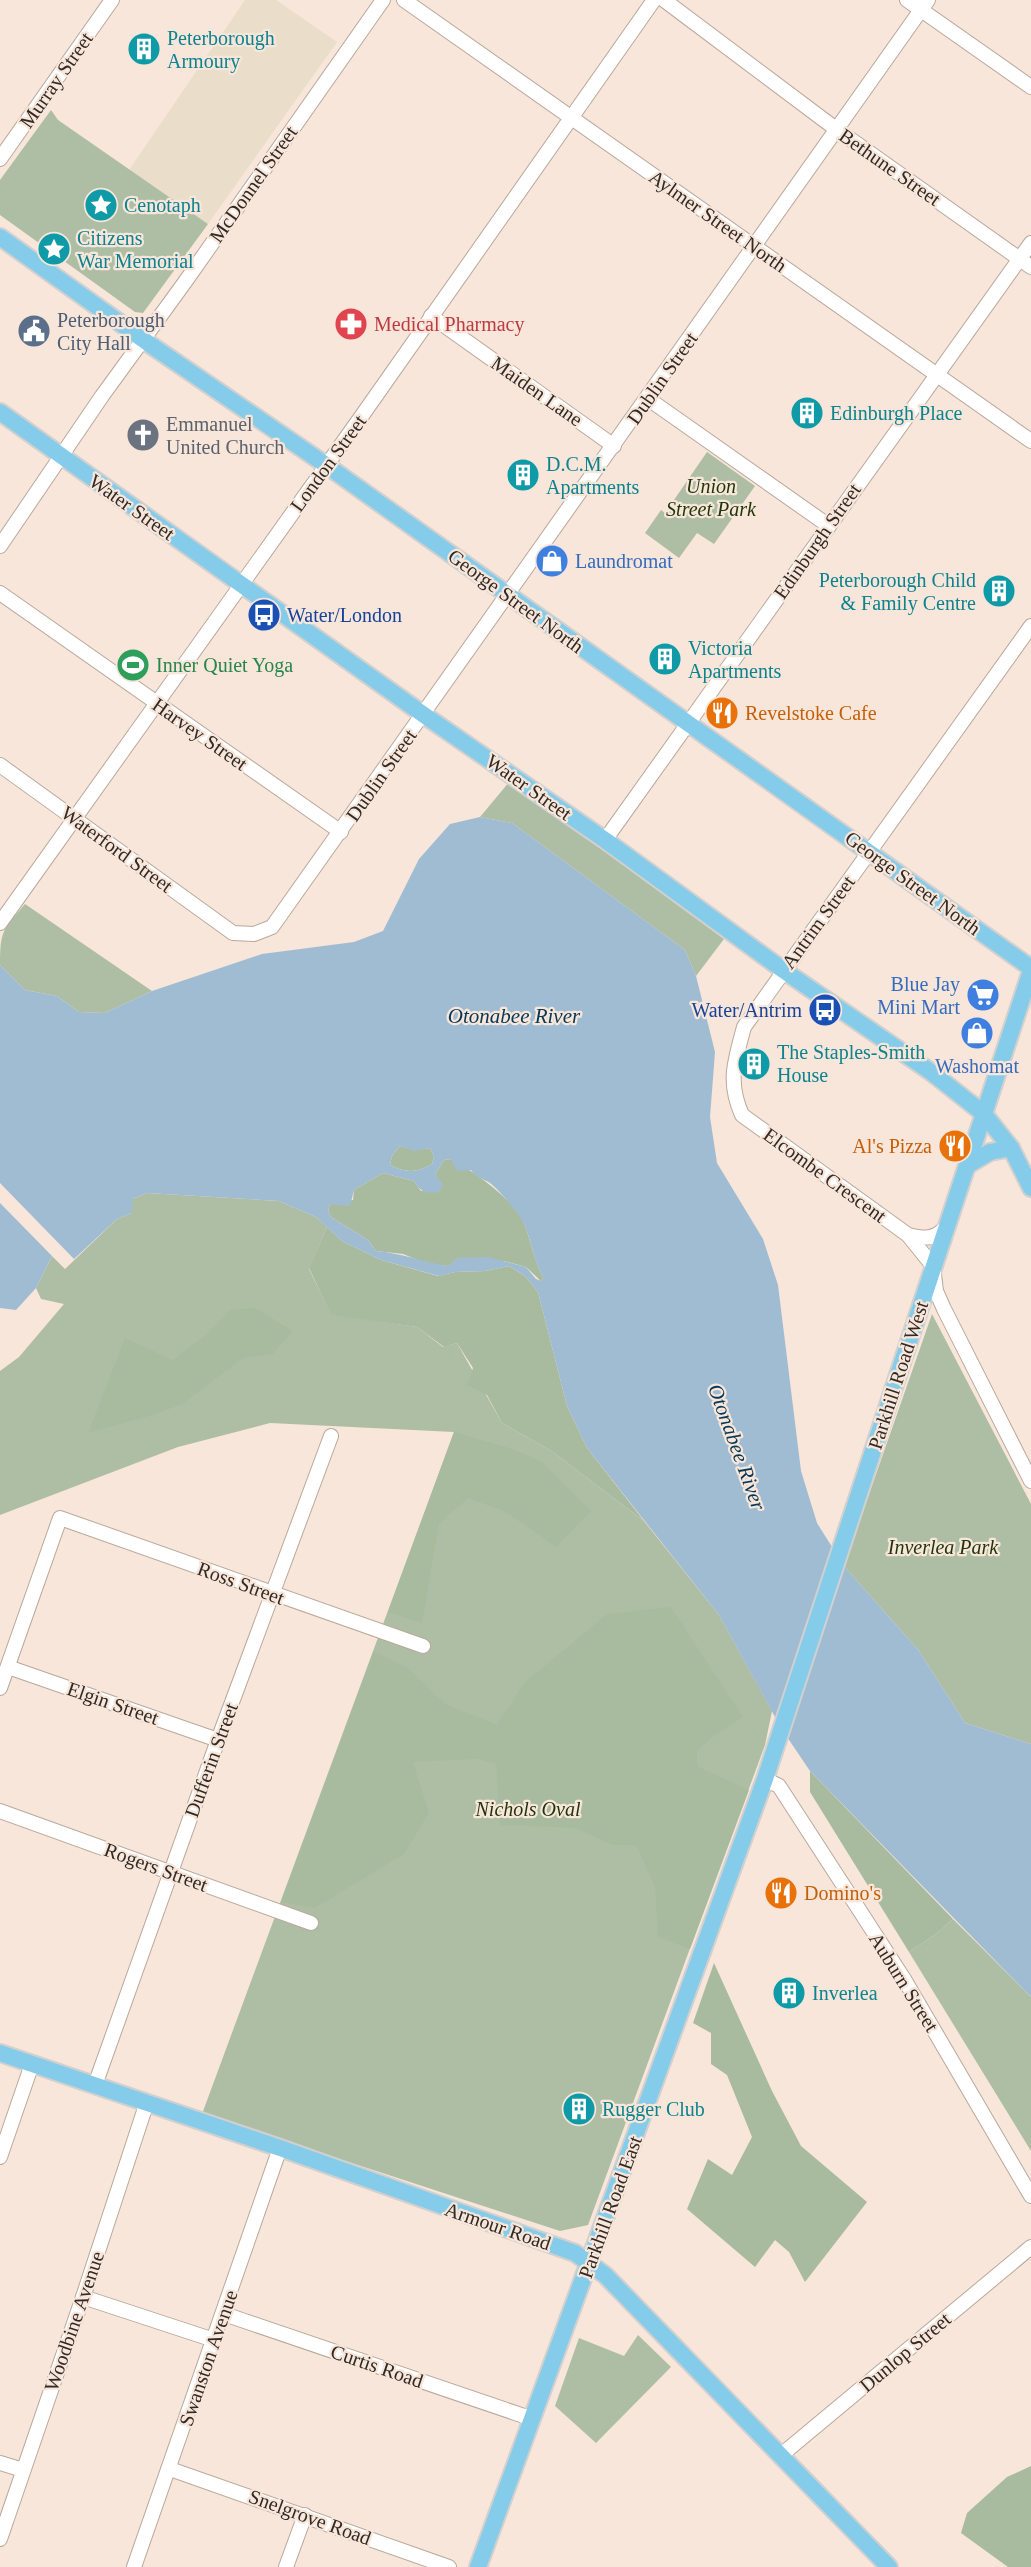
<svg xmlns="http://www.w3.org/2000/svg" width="1031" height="2567" font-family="Georgia,serif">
<rect width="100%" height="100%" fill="#f7e6d9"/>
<path fill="#eadeca" d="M245 0H276L337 42 208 224 129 170Z"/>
<g fill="#aebea4">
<path d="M51 110 58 120 208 224 143 313 135 312 0 215V180Z"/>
<path d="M707 452 755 486 714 544 697 533 679 558 645 533 661 510 665 513Z"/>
<path d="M510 781 724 939 696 976 685 950 512 823 480 817Z"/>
<path d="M25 904 152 991 105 1013 79 1012 57 996 25 990 0 965C0 930 3 930 25 904Z"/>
<path d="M147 1193 279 1201 316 1217 327 1227 309 1269 331 1314 417 1327 443 1347 457 1343 502 1423 550 1450 644 1521 719 1615 772 1711 765 1745 588 2225 560 2231 202 2114 454 1432 270 1423 178 1447 0 1515V1371L19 1357 64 1304 41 1299 36 1288 52 1256 65 1269 117 1219 132 1213V1199Z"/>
<path d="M932 1314 1031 1504V1744L965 1723 919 1651 844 1566Z"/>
<path d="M953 1919 1031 1997V2151L909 1952 936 1934Z"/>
<path d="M638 2335 671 2367 596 2443 555 2406 579 2338 624 2356Z"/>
</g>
<g fill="#a9bb9e">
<path d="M400 1146 414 1150 430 1148 434 1156 432 1164C418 1173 405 1173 390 1165L392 1156Z"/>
<path d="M451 1159C472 1170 511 1198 522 1219 531 1238 533 1259 543 1277L542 1282 526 1267 504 1261 448 1266 425 1263 403 1254 376 1251 368 1240 331 1217 328 1211 330 1204 353 1200 354 1190 383 1173 414 1181 421 1191 442 1185 435 1174 444 1160Z"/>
<path d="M327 1227 342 1241 381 1260 438 1276 455 1272 485 1271 509 1266 525 1276 538 1292 567 1406 587 1448 644 1521 550 1450 502 1423 487 1395 467 1385 473 1368 457 1343 444 1347 417 1327 331 1315 309 1268Z"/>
<path d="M255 1308 293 1331 273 1354 243 1358 182 1404 156 1414 88 1433 125 1338 173 1360 203 1337 230 1310Z"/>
<path d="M454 1432 516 1450 542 1462 591 1511 556 1547 506 1512 468 1498 439 1524 422 1623 388 1612Z"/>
<path d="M671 1607 743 1717 712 1737 697 1751V1766L749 1790 690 1949 658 1937 655 1887 636 1845H612L576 1828 500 1825 496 1764 477 1759 413 1762 429 1813 404 1854 315 1908 281 1902 374 1651 408 1668 445 1704 497 1725 524 1683 607 1614Z"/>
<path d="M810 1771 953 1919 936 1934 909 1952 810 1792Z"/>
<path d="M714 1963 772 2091 801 2146 867 2202 805 2282 789 2252 775 2240 755 2267 687 2209 708 2159 732 2175 752 2137 727 2075 711 2064V2033L693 2023Z"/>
<path d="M1031 2466V2567H1008L961 2533 967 2513 1007 2477Z"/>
</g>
<g fill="#a0bcd3" fill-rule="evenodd">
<path d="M480 817 512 823 685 950 696 976 715 1052 710 1117 717 1163 763 1239 778 1285 801 1471 817 1523 844 1566 919 1651 965 1723 1031 1744V1997L810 1771 781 1728 719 1615 587 1448 567 1406 538 1292 525 1276 509 1266 485 1271 455 1272 439 1276 381 1260 342 1241 316 1217 279 1201 147 1193 132 1199V1213L117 1219 74 1259 0 1183V965L25 990 57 996 79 1012 105 1013 152 991 262 954 354 942 383 931 419 859 450 824ZM400 1146 414 1151 430 1148 434 1156 432 1164C418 1173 405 1173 390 1165L392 1156ZM451 1159 457 1171 471 1170C477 1178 482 1178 490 1183 497 1188 513 1207 519 1215 531 1233 532 1258 543 1277L542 1281 536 1279 526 1267 488 1257 457 1258 448 1266C423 1262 401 1253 376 1251L368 1240 331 1217 328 1211 330 1204 350 1206 354 1190 383 1173 414 1181C421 1192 425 1194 439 1192L443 1185 435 1174 444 1160Z"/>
<path d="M0 1203 52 1256 36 1288 16 1310 0 1308Z"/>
</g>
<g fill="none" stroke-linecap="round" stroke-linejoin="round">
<defs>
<g id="minor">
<path d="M404 0 1031 441"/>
<path d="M664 0 836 129 1031 267"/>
<path d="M907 0 1031 87"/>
<path d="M0 159 112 0"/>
<path d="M431 316 614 446"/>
<path d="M647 398 829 526"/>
<path d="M0 546 102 396 185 282 383 0"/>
<path d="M0 593 341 832"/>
<path d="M1031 626 744 1027C735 1061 727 1081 742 1115L908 1235 933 1266 936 1291 944 1309 1031 1481"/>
<path d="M0 765 233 933 254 934 272 927 928 0"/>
<path d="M605 840 1031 243"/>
<path d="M0 923 361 417 654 0"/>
<path d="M908 1235C925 1239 934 1240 947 1226"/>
<path d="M8 1667 218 1740"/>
<path d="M0 1688 60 1518 423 1646"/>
<path d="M765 1779 779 1786 904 1979 1031 2196"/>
<path d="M0 1811 311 1923"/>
<path d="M95 2085 218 1740 331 1436"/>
<path d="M0 2157 32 2064"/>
<path d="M83 2297 214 2340"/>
<path d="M224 2314 530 2418"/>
<path d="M780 2456 1031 2247"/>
<path d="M0 2463 23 2470"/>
<path d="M170 2469 449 2567"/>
<path d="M0 2539 83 2297 147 2102"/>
<path d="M134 2567 280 2148"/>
<path d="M286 2567 305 2515"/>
</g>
<g id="major">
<path d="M0 237 155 348 326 465 1031 968"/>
<path d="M0 412 424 715 605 840 783 970 931 1072 984 1114 1011 1148 1031 1188"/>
<path d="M968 1165 990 1152 1011 1148"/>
<path d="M0 2053 280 2148 575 2253 605 2275 889 2567"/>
<path d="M478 2567 765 1779 1031 971"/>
</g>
</defs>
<use href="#minor" stroke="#b9a99c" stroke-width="16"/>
<use href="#major" stroke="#d1d0cf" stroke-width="20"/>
<use href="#minor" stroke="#fff" stroke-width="14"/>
<use href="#major" stroke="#85cceb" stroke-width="16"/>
</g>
<defs>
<symbol id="building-disc" viewBox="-11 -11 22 22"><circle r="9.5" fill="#0f9aa8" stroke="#f7e6d9"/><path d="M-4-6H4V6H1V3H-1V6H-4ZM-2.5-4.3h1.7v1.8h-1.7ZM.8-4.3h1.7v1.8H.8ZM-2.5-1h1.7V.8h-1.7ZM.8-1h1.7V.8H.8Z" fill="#fff"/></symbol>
<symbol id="sight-disc" viewBox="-11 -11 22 22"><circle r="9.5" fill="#0f9aa8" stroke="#f7e6d9"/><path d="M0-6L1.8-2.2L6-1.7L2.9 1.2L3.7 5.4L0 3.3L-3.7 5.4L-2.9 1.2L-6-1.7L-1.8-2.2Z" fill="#fff"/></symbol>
<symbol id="pharmacy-disc" viewBox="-11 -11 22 22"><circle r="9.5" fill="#e0444e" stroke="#f7e6d9"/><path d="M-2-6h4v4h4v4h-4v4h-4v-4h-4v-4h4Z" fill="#fff"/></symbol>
<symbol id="civic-disc" viewBox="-11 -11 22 22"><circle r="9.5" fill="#5c6f8a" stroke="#f7e6d9"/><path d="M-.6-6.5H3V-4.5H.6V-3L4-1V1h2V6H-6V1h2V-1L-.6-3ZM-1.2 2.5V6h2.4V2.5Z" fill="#fff"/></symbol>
<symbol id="church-disc" viewBox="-11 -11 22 22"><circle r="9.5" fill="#6b7280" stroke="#f7e6d9"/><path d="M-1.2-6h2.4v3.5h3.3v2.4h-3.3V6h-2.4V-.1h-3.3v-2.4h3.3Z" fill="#fff"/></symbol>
<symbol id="shop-disc" viewBox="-11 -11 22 22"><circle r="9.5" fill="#3f7fe0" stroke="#f7e6d9"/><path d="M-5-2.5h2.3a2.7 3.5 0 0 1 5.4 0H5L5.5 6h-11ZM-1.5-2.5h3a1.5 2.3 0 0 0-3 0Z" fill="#fff"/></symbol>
<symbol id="bus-disc" viewBox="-11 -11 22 22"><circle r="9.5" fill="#1a4fb4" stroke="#f7e6d9"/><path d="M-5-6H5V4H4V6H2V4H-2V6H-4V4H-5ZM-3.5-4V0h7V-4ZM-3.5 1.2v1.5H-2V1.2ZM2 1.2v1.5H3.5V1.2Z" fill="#fff"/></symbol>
<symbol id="stadium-disc" viewBox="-11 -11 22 22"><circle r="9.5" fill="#2e9e5b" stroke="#f7e6d9"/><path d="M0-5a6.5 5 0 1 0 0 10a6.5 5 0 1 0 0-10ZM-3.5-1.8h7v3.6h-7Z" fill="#fff"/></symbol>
<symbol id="restaurant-disc" viewBox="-11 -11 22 22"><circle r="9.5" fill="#e8710a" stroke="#f7e6d9"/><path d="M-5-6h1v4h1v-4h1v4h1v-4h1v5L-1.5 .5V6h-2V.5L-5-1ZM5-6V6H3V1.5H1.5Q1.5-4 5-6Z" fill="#fff"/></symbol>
<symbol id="supermarket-disc" viewBox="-11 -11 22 22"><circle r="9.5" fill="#3f7fe0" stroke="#f7e6d9"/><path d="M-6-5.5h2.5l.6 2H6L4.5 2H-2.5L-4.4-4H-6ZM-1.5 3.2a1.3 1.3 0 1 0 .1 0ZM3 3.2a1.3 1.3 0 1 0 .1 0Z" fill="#fff"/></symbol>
</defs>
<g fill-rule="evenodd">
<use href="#building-disc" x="125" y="30" width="38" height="38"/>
<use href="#sight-disc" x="82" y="186" width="38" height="38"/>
<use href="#sight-disc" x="35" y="230" width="38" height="38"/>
<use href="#pharmacy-disc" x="332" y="305" width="38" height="38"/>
<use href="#civic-disc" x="15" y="312" width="38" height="38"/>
<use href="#building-disc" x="788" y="394" width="38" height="38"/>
<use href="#church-disc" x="124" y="416" width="38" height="38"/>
<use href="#building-disc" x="504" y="456" width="38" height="38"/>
<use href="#shop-disc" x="533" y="542" width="38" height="38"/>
<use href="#building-disc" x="980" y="572" width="38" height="38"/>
<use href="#bus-disc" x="245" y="596" width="38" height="38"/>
<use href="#building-disc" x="646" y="640" width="38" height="38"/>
<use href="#stadium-disc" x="114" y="646" width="38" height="38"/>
<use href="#restaurant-disc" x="703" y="694" width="38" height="38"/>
<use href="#supermarket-disc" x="964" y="976" width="38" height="38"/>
<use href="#bus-disc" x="806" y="991" width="38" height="38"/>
<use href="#shop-disc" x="958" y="1014" width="38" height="38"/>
<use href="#building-disc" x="735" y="1045" width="38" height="38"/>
<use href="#restaurant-disc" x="936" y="1127" width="38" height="38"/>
<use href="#restaurant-disc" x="762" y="1874" width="38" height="38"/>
<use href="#building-disc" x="770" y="1974" width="38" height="38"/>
<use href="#building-disc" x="560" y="2090" width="38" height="38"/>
</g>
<g text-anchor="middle" stroke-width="4.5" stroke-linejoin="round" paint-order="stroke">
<g font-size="20" fill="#0d838f" stroke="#f7e6d9" text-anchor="start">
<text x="167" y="45">Peterborough<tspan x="167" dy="23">Armoury</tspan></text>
<text x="124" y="212">Cenotaph</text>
<text x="77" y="245">Citizens<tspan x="77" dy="23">War Memorial</tspan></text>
<text x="830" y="420">Edinburgh Place</text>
<text x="546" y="471">D.C.M.<tspan x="546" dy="23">Apartments</tspan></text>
<text x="976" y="587" text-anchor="end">Peterborough Child<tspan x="976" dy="23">&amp; Family Centre</tspan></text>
<text x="688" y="655">Victoria<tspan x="688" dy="23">Apartments</tspan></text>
<text x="777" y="1059">The Staples-Smith<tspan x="777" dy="23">House</tspan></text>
<text x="812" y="2000">Inverlea</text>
<text x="602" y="2116">Rugger Club</text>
</g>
<g font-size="20" fill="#302924" stroke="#f7e6d9">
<text transform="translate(56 80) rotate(-55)" y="7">Murray Street</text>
<text transform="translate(890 167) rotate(35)" y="7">Bethune Street</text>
<text transform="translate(253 184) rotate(-55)" y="7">McDonnel Street</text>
<text transform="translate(718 221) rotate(35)" y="7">Aylmer Street North</text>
<text transform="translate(662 378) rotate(-55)" y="7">Dublin Street</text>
<text transform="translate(537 391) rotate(35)" y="7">Maiden Lane</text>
<text transform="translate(328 463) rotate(-54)" y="7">London Street</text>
<text transform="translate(132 507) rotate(35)" y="7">Water Street</text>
<text transform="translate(817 541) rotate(-55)" y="7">Edinburgh Street</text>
<text transform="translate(516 601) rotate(36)" y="7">George Street North</text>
<text transform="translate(200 734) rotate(35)" y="7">Harvey Street</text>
<text transform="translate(381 775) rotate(-55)" y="7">Dublin Street</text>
<text transform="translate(529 787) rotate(35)" y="7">Water Street</text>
<text transform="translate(117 849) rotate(36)" y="7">Waterford Street</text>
<text transform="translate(913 883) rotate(36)" y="7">George Street North</text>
<text transform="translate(818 922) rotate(-54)" y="7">Antrim Street</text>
<text transform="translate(825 1175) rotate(36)" y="7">Elcombe Crescent</text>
<text transform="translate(898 1375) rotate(-72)" y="7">Parkhill Road West</text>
<text transform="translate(241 1583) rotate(20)" y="7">Ross Street</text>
<text transform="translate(113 1703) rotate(19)" y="7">Elgin Street</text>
<text transform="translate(211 1760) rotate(-70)" y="7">Dufferin Street</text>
<text transform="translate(156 1867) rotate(20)" y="7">Rogers Street</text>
<text transform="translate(904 1982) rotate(58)" y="7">Auburn Street</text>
<text transform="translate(610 2207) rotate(-70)" y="7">Parkhill Road East</text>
<text transform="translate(498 2226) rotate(19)" y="7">Armour Road</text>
<text transform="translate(74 2321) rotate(-71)" y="7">Woodbine Avenue</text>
<text transform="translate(905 2352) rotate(-40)" y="7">Dunlop Street</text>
<text transform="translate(208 2358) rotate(-71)" y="7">Swanston Avenue</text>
<text transform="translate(377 2366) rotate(19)" y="7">Curtis Road</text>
<text transform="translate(310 2517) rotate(20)" y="7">Snelgrove Road</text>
</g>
<g font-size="20" fill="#4e5e75" stroke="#f7e6d9" text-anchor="start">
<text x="57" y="327">Peterborough<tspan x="57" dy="23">City Hall</tspan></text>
</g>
<g font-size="20" fill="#be3a42" stroke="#f7e6d9" text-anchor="start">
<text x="374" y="331">Medical Pharmacy</text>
</g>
<g font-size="20" fill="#5b616d" stroke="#f7e6d9" text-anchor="start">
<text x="166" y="431">Emmanuel<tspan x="166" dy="23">United Church</tspan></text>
</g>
<g font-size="20" font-style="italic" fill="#1d3507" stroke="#f7e6d9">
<text x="711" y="493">Union<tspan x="711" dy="23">Street Park</tspan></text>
<text x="943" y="1554">Inverlea Park</text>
<text x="528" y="1816">Nichols Oval</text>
</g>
<g font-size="20" fill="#366cbe" stroke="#f7e6d9" text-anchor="start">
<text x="575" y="568">Laundromat</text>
<text x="960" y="991" text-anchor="end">Blue Jay<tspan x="960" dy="23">Mini Mart</tspan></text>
<text x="977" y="1073" text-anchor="middle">Washomat</text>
</g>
<g font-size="20" fill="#164399" stroke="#f7e6d9" text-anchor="start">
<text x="287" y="622">Water/London</text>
<text x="802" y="1017" text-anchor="end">Water/Antrim</text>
</g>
<g font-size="20" fill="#27864d" stroke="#f7e6d9" text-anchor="start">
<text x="156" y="672">Inner Quiet Yoga</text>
</g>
<g font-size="20" fill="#c56008" stroke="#f7e6d9" text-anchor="start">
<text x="745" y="720">Revelstoke Cafe</text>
<text x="932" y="1153" text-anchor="end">Al's Pizza</text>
<text x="804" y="1900">Domino's</text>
</g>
<g font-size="21" font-style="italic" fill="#063757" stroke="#f7e6d9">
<text x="514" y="1023">Otonabee River</text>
<text transform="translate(737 1447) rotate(70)" y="7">Otonabee River</text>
</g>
</g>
</svg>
